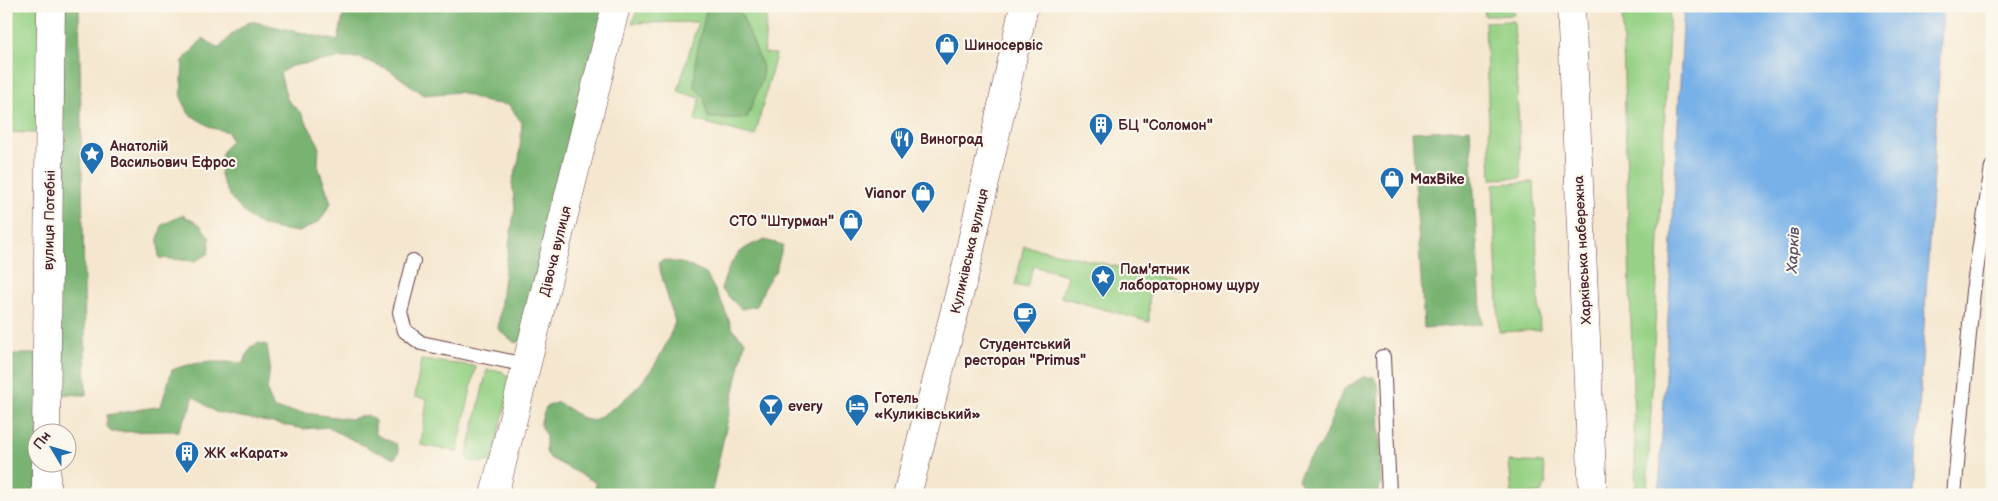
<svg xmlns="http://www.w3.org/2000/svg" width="1998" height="501" font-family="'Balsamiq Sans',sans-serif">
<rect width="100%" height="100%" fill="#fbf7ec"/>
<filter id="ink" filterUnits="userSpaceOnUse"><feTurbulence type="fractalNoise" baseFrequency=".02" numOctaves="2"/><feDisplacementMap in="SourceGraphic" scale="10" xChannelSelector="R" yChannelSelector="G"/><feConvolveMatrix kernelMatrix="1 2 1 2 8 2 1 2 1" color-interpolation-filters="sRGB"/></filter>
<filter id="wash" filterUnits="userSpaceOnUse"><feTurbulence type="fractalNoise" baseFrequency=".0096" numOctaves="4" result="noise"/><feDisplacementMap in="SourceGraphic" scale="20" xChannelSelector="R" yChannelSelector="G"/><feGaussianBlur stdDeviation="1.12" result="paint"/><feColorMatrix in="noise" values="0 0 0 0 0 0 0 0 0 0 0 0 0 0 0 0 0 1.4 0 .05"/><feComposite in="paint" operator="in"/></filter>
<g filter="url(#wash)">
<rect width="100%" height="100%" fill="#f5e7cf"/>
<g fill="#96d185" stroke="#707858">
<path d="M6 6H41L38 133 6 132Z"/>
<path d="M639 6H767L764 53 776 54 755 136 695 120 700 98 678 91 698 22 632 23Z"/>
<path d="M1484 6H1513L1514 15 1485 16Z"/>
<path d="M1622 6H1670L1647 495H1636Z"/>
<path d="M1514 21 1521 178 1491 179 1485 22Z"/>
<path d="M1534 182 1540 330 1499 332 1493 184Z"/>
<path d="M1024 246 1210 287 1149 289V322L1061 297 1067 275 1033 266 1027 288 1015 285Z"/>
<path d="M421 360 476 366 457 452 421 445 427 399 415 397Z"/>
<path d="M487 370 501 371 512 380 492 460C483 464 477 463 468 460L467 455Z"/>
<path d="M1509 461 1543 463 1546 483 1541 493 1512 495Z"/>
</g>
<g fill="#78b372" stroke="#61694e">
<path d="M55 6H79L86 395 51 394Z"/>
<path d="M345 6H610L524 340 515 343 498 329 503 284 515 207 512 182 519 160 522 123 509 105 486 102 459 92 424 95 388 69 360 58H339L291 66 280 73 287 99 301 113 319 145 318 166 331 203 320 221 299 232C286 230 266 229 255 221 230 205 205 165 231 141L228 132 212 128 189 114 181 97 183 61 203 38 219 49 233 33 250 21 338 41Z"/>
<path d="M707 6H729L742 15 763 67 762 80 747 118H708L704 97 694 87 696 58Z"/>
<path d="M1470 129 1482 324 1424 328 1412 132Z"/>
<path d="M183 215 200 225 210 238 208 254 195 261 159 258 158 239 162 225Z"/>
<path d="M764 240 783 245 776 270 766 284 757 306 741 309 721 289C730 262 735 249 764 240Z"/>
<path d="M664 260 685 264 706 274 722 303 732 328 745 342 711 495H596L595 482 550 458 546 452V436L540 424 546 407 558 402 581 417 593 421C637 395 658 369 675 322L658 263Z"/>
<path d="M258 343 267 345 270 366 267 391 274 409 350 419 368 415 375 421V434L396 444 399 452 395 458 375 451 327 427 304 429 215 412 193 396 191 407 178 431 111 432 107 426V415L161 406 172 370C193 361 220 361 243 363L251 347Z"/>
<path d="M9 354H41L38 434 41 495H9Z"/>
<path d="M1363 377H1374L1379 389 1381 484 1377 495H1307L1298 479 1306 463 1322 443 1343 390Z"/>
</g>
<path fill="#78b1e8" stroke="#61688a" d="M1684 6H1943L1914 495H1659Z"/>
</g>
<g filter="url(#ink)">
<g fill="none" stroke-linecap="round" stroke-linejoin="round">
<defs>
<g id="service">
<path d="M413 261 400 312 405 331 421 343 526 365"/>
<path d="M1383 357 1389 495"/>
<path d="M1954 495 1973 291 1992 167"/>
</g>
<g id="minor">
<path d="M46 434 51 6"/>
<path d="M46 495V464"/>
<path d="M494 495 616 6"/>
<path d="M907 495 966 268 1024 6"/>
</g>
<path id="primary" d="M1571 6 1593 495"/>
</defs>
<use href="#service" stroke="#643d44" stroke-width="16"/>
<use href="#minor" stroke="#643d44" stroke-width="29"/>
<use href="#primary" stroke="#643d44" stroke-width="29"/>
<use href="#service" stroke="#fff" stroke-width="14"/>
<use href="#minor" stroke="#fff" stroke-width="28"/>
<use href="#primary" stroke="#fff" stroke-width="28"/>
</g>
</g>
<defs>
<symbol id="shop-pin" viewBox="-11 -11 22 30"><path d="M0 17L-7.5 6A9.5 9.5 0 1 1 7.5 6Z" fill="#1f6fb2" stroke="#fbf7ec"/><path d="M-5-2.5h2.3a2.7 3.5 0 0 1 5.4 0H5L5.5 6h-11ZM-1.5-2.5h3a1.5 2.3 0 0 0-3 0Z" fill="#fff"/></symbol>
<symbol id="building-pin" viewBox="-11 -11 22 30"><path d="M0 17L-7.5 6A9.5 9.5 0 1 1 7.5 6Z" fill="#1f6fb2" stroke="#fbf7ec"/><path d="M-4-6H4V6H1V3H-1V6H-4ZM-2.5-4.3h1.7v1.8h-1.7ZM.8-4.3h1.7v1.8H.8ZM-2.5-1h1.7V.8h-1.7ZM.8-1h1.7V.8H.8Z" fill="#fff"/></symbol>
<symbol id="restaurant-pin" viewBox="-11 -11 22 30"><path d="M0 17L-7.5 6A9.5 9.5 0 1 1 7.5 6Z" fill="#1f6fb2" stroke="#fbf7ec"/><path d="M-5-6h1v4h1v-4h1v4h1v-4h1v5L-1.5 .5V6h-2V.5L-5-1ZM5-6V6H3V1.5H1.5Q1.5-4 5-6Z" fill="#fff"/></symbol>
<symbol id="sight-pin" viewBox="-11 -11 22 30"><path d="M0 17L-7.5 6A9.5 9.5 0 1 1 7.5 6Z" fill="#1f6fb2" stroke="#fbf7ec"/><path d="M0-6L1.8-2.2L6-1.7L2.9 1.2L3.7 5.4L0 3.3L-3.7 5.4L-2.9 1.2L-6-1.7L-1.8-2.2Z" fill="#fff"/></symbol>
<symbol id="cafe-pin" viewBox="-11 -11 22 30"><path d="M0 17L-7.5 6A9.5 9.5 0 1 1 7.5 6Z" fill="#1f6fb2" stroke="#fbf7ec"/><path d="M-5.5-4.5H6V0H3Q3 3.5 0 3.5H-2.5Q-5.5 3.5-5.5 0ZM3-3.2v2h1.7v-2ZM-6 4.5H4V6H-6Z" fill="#fff"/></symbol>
<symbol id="bar-pin" viewBox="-11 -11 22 30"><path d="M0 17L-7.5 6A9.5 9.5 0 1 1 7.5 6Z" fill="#1f6fb2" stroke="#fbf7ec"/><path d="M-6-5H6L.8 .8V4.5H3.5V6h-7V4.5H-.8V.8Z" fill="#fff"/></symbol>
<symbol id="hotel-pin" viewBox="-11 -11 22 30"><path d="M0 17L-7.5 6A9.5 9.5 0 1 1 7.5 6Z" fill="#1f6fb2" stroke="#fbf7ec"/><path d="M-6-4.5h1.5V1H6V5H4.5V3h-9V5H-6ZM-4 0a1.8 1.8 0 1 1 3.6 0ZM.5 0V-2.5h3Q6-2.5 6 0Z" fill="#fff"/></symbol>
</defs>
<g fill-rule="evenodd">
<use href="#shop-pin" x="933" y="31" width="28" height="38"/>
<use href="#building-pin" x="1087" y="111" width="28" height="38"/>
<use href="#restaurant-pin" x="888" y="125" width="28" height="38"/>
<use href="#sight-pin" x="78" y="140" width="28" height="38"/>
<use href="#shop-pin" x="1378" y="165" width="28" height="38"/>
<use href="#shop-pin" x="909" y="179" width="28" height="38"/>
<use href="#shop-pin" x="837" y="207" width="28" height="38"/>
<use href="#sight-pin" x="1089" y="263" width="28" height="38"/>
<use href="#cafe-pin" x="1011" y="300" width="28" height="38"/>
<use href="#bar-pin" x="757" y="392" width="28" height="38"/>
<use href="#hotel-pin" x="843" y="392" width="28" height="38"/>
<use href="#building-pin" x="173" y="439" width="28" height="38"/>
</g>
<g text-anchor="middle" stroke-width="4.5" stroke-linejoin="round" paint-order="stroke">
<g font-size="14" font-weight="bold" fill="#4a1f2b" stroke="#fbf7ec" text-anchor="start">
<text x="964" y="50">Шиносервіс</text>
<text x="1118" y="130">БЦ "Соломон"</text>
<text x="920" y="144">Виноград</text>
<text x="110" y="151">Анатолій<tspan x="110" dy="16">Васильович Ефрос</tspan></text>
<text x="1410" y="184">MaxBike</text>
<text x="906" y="198" text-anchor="end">Vianor</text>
<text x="834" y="226" text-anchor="end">СТО "Штурман"</text>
<text x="1120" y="274">Пам'ятник<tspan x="1120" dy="16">лабораторному щуру</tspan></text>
<text x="1025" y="349" text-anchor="middle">Студентський<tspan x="1025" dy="16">ресторан "Primus"</tspan></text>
<text x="874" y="403">Готель<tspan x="874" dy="16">«Куликівський»</tspan></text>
<text x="788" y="411">every</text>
<text x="204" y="458">ЖК «Карат»</text>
</g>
<g font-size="14" fill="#4a1f2b" stroke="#fbf7ec">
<text transform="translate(49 220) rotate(-89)" y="5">вулиця Потебні</text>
<text transform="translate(1582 250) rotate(-93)" y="5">Харківська набережна</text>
<text transform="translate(555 251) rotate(-76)" y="5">Дівоча вулиця</text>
<text transform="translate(969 251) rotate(-77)" y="5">Куликівська вулиця</text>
</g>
<g font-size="15" font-style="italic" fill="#5a526d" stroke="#fbf7ec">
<text transform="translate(1793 250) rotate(-87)" y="5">Харків</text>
</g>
</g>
<rect width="1998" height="501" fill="none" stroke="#fbf7ec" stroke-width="25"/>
<g transform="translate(52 448) rotate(308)"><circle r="24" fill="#fbf7ec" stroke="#b4a19f"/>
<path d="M0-4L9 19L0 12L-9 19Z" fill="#1f6fb2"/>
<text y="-8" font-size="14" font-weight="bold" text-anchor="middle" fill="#4a1f2b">Пн</text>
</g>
</svg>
